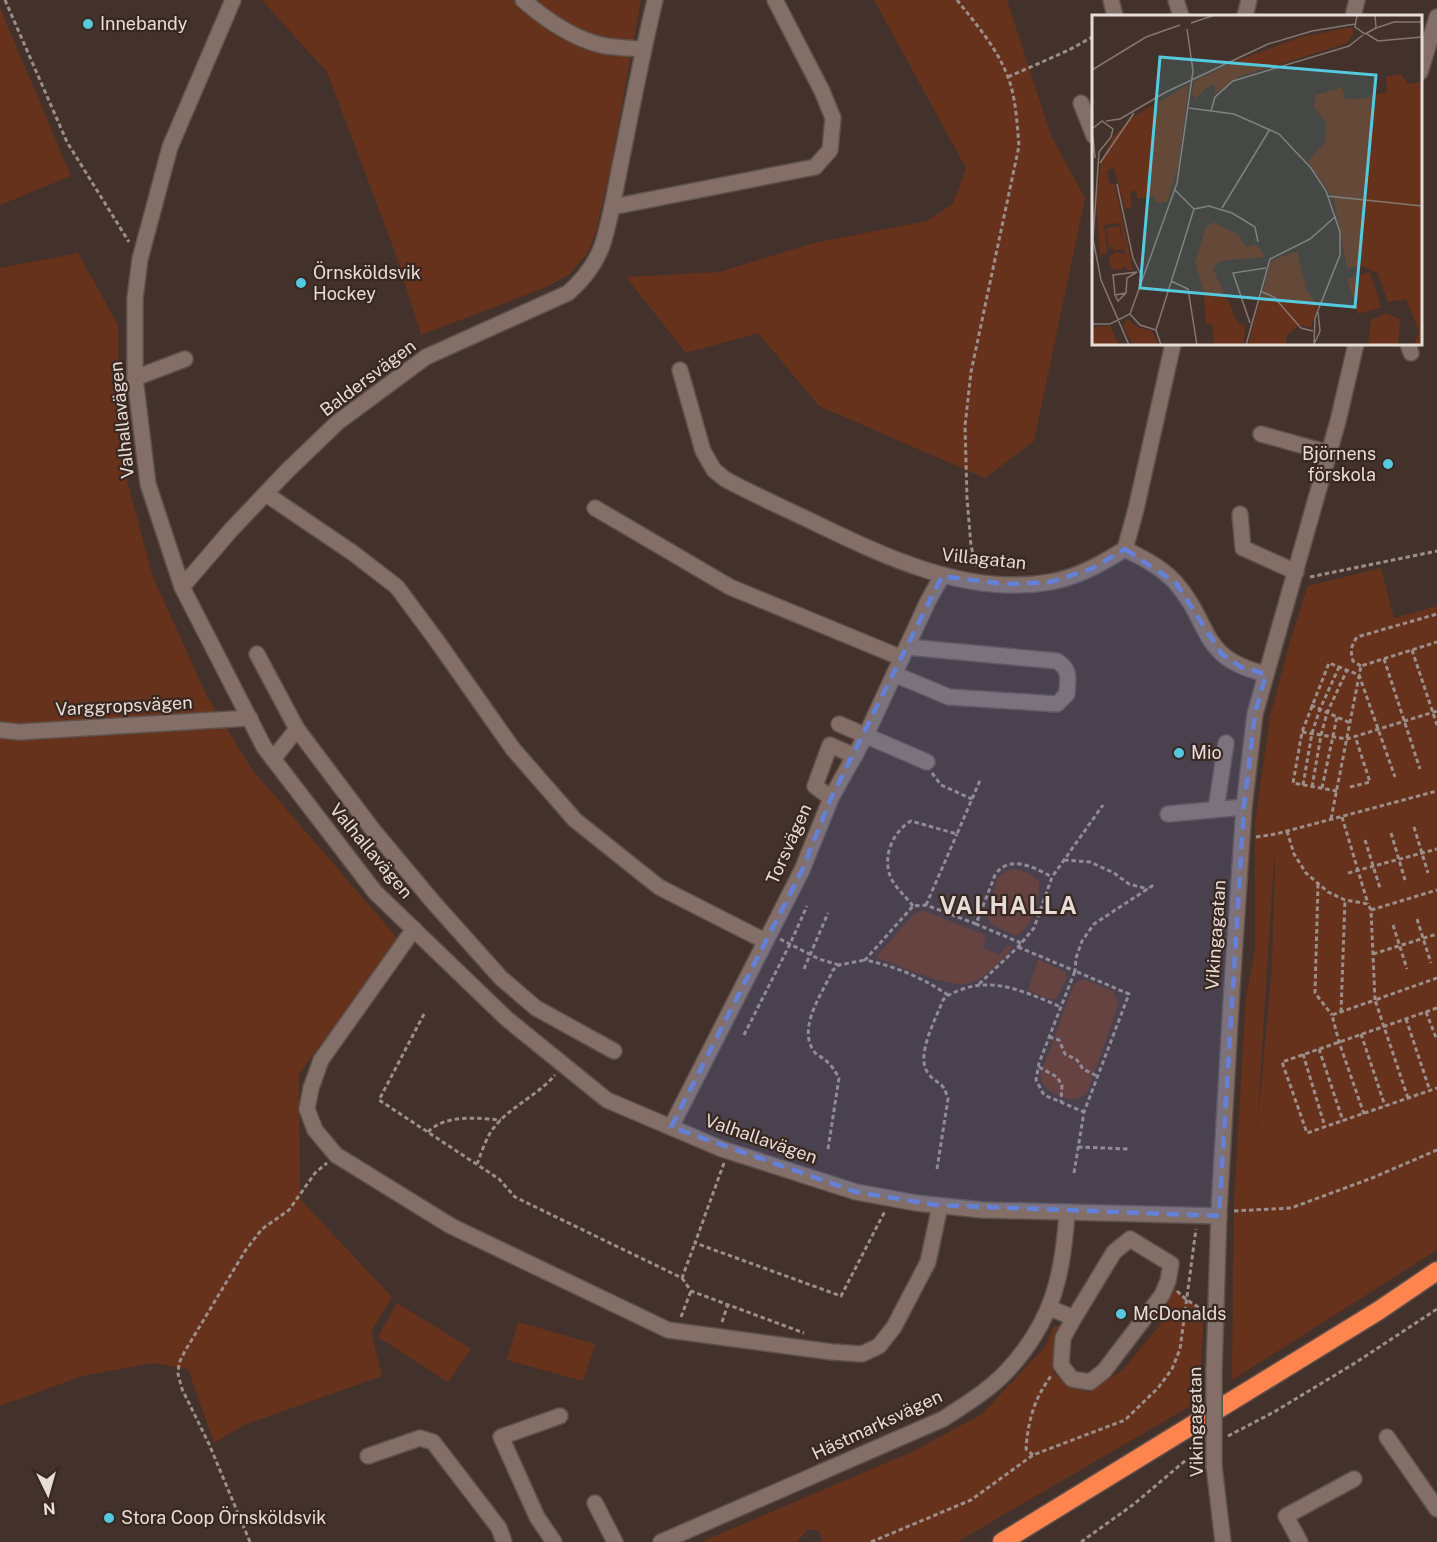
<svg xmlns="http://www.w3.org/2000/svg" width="1437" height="1542" font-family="'Public Sans',sans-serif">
<rect width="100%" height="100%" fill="#43322c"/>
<g fill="#67321c" fill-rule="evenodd">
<path d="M262 0H641L610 171 596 231 587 254 570 274 544 288 421 335 395 252 327 72Z"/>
<path d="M874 0H1007L1051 136 1085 198 1034 441 985 478 819 406 758 333 686 353 626 277 719 272 814 243 927 221 953 204 966 168Z"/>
<path d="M0 8 71 176 0 205Z"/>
<path d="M78 253 118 325 120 453 152 575 207 696 251 768 398 939 299 1074 300 1199 392 1297 371 1332 382 1376 244 1425 214 1443 188 1369 154 1363 82 1376 0 1406V268Z"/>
<path d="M1381 568 1394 618 1437 606V1250L1232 1380 1234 1202 1246 997 1255 951V824L1270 717 1291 638 1308 586ZM1275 858 1272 967 1257 1129 1274 859Z"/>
<path d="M1016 869 1030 874 1039 881C1040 898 1033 927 1016 936L992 925 987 917 997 878 1007 871Z"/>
<path d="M922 910 986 935 983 948 1000 955 1007 945 1013 947C1001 959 987 978 970 983 949 989 897 965 876 957L912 916Z"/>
<path d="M1038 959 1066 972 1067 978 1056 999H1048L1028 990Z"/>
<path d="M1080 980H1086L1113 991 1119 1004 1087 1093C1071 1106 1056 1096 1042 1084L1041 1073 1074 984Z"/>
<path d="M1174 1287 1187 1300 1204 1311 1199 1401 957 1542H820L823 1539 819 1531 808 1529 797 1542H701L912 1452 982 1414 1045 1347 1054 1326H1061L1053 1373 1087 1393 1123 1370 1160 1325Z"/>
<path d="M397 1303 471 1349 448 1382 378 1337Z"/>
<path d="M518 1322 595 1344 583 1381 507 1360Z"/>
</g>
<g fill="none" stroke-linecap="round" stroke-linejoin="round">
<defs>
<g id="minor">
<path d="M233 0 170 147 140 259 135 298V378L148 484 182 587 264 747 375 892 507 1019 607 1100 722 1149 856 1192 916 1203 982 1210 1219 1216"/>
<path d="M523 0C545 19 572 38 601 45 614 48 629 48 643 49"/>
<path d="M1111 0 1115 16"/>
<path d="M1176 0 1181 16"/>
<path d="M1354 12 1357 0"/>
<path d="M1245 16 1249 0"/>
<path d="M1420 72 1437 17"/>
<path d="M1081 103 1094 136"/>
<path d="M612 207 815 167 830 150 833 118 822 91 775 0"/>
<path d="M1408 344 1411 353"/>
<path d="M680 370 703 451 714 470 725 479C752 494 782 507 811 521 883 556 968 597 1050 582 1078 577 1101 564 1125 549L1136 509 1173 344"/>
<path d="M135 378 185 359"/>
<path d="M1261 434 1329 453"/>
<path d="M266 494 353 553 397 587 437 641 513 749 575 820 659 887 765 941"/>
<path d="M595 508 730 587 902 658"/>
<path d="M1240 514 1243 548 1296 572"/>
<path d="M1125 549C1143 558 1161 567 1175 582 1213 625 1198 658 1266 674"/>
<path d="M182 587 231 530 287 471 338 422 426 357 568 293C583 280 595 265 602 246 612 216 616 183 623 152 633 101 643 50 655 0"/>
<path d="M257 654 297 729 273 759"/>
<path d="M894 674 949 697 1057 704 1067 694C1067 679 1072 671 1057 661L907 647"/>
<path d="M839 724 927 762"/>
<path d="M297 729 373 830 434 903 501 978 536 1008 614 1051"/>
<path d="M0 730 19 732 250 718"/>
<path d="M831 798 815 786 830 745 855 756"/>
<path d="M1216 809 1226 743"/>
<path d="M1168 814 1244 807"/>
<path d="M414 929 321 1060 311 1088 307 1109 315 1130 336 1155 451 1226 668 1330 832 1352 862 1354 879 1346 894 1327 928 1262 940 1206"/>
<path d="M671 1127 802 870 831 798 866 735 928 601 942 576"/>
<path d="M1050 1308 1074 1318 1114 1252 1130 1239 1171 1264 1168 1281 1162 1295 1104 1371 1090 1382 1072 1379 1061 1365 1063 1338 1074 1318"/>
<path d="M1214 1370 1219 1211 1232 987 1244 807 1255 714 1338 421 1356 344"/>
<path d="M1387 1437 1437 1509"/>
<path d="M368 1456 420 1438 433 1442 499 1528 504 1542"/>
<path d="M1214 1466 1223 1542"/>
<path d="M595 1503 615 1542"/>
<path d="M554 1542 537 1517 501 1437 560 1416"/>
<path d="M661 1542 943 1419C964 1405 988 1391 1006 1372 1052 1323 1063 1277 1067 1212"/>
<path d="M1300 1542 1286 1516 1354 1479"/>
</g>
<path id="highway" d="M1002 1542 1378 1311 1437 1271"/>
</defs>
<use href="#minor" stroke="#5e504b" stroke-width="18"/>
<use href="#highway" stroke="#5e504b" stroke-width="21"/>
<g stroke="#9c8e89" stroke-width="3" stroke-dasharray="4.5 3" stroke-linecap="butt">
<path d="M5 0 67 142 129 242"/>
<path d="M957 0C976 24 997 48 1008 77 1016 98 1017 123 1019 146L971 372 965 426 967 498 971 546 977 568"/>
<path d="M1008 77 1069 50 1094 36"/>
<path d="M1310 577 1437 551"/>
<path d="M1412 650 1437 725"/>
<path d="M1384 659 1420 769"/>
<path d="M1361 666 1353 661C1350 651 1351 646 1357 637L1437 614"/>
<path d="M1311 705 1350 723"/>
<path d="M1302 732 1347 739 1437 711"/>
<path d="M932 773 941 785 972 799"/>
<path d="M1303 785 1312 733 1320 709 1339 667"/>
<path d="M1312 787 1321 735 1327 713 1347 670"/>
<path d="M1350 787 1370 782 1355 736"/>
<path d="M1322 788 1337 717"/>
<path d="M1337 791 1293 783 1302 732 1329 663 1359 675 1395 777"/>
<path d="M1342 817 1368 904"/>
<path d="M1331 819 1361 666 1437 642"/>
<path d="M1414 827 1428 873"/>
<path d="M1287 831 1294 854 1306 873 1328 892 1345 900 1368 904 1371 910 1375 1000 1332 1015 1339 1042 1364 1114"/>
<path d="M1391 833 1405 880"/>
<path d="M1256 837 1276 834 1437 791"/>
<path d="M1365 840 1380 888"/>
<path d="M1064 860 1090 862 1114 873 1129 884 1148 889"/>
<path d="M1348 873 1437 849"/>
<path d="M1318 884 1315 993 1332 1015"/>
<path d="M926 905 957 834"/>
<path d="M913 906C906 897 897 889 892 880 881 859 892 832 911 821L957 834 981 778"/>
<path d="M1371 910 1437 890"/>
<path d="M1417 919 1431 963"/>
<path d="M1393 925 1407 969"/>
<path d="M780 939 819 959 839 965"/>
<path d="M1021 943 976 924 995 875C1009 854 1034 867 1052 877"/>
<path d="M1018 947 1075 971 1076 958 1082 941 1094 924 1155 884"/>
<path d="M1373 954 1437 934"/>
<path d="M804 969 828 913"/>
<path d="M979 984 1018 947 1034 928 1052 877 1103 805"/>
<path d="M948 995C923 978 895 966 865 960L913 906 926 905 976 924"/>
<path d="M1437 1008 1282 1062 1307 1133 1437 1088"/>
<path d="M1341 1012 1345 900"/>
<path d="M1426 1012 1437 1040"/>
<path d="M424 1014 379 1100 499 1179 515 1197 682 1278 695 1243"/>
<path d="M1406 1019 1430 1091"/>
<path d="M1361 1034 1385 1106"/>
<path d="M744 1035 790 944 807 906"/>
<path d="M1049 1037 1059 1040 1065 1054 1077 1060 1083 1069 1097 1076"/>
<path d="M1319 1049 1343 1121"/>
<path d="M1303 1054 1325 1127"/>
<path d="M1039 1067 1057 1077 1062 1085 1061 1102"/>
<path d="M1408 1098 1375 1000 1437 978"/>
<path d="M428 1132C445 1114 478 1118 501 1120"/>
<path d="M1078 1147 1129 1149"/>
<path d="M828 1149 839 1078C835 1071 831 1064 824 1059 820 1056 816 1055 813 1050 798 1026 823 992 833 970L839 965 865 960"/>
<path d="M724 1163 695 1243 841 1296 885 1211"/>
<path d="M477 1164C482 1151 487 1135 496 1125 513 1105 538 1095 555 1075"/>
<path d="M937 1169 948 1099C942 1078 937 1086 928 1073 915 1056 936 1019 943 1000 948 994 955 992 963 989 996 977 1030 994 1061 1007"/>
<path d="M1074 1173 1084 1112 1129 994 1075 971 1039 1063 1036 1080 1044 1095 1084 1112"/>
<path d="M1234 1211 1291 1208 1372 1178 1437 1150"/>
<path d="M682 1278 691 1291 804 1333"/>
<path d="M1177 1291 1187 1300 1203 1310"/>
<path d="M681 1317 691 1291"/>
<path d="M722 1322 728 1304"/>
<path d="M1228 1436 1274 1412 1355 1363 1437 1309"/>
<path d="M1033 1455 1026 1449C1028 1421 1034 1399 1051 1376"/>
<path d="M250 1542 209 1444 182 1389 178 1374 179 1363 185 1351 245 1251 262 1229 289 1210 315 1173 327 1163"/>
<path d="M871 1542 971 1500 1033 1455 1125 1420 1158 1388 1172 1369 1180 1349 1196 1229"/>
<path d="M1081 1542 1134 1504 1186 1460 1199 1453"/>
</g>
<use href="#minor" stroke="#836f68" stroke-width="15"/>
<use href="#highway" stroke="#ff844e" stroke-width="18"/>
<defs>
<path id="minor-bridge" d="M1214 1370V1466"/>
</defs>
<use href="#minor-bridge" stroke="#5e504b" stroke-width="18" stroke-linecap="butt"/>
<use href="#minor-bridge" stroke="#836f68" stroke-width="15"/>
</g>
<path fill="#6480d8" fill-opacity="0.2" stroke="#6480d8" stroke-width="4.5" stroke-dasharray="12 8" stroke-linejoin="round" d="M1125 549 1176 583 1222 654 1241 667 1266 674 1255 714 1244 807 1219 1216 936 1205 856 1192 671 1127 802 870 831 798 942 576 1006 584 1050 582 1091 569Z"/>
<g fill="#55cadf" stroke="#392822" stroke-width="2">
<circle cx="88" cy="24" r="6"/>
<circle cx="301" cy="283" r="6"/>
<circle cx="1388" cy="464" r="6"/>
<circle cx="1179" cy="753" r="6"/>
<circle cx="1121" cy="1314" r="6"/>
<circle cx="109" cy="1518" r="6"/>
</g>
<g text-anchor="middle" stroke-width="4.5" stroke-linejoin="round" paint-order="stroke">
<g font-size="18" fill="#e7dcd7" stroke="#392822" text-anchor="start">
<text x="100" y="30">Innebandy</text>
<text x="313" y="279">Örnsköldsvik<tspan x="313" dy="21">Hockey</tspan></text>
<text x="1376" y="460" text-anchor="end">Björnens<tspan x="1376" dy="21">förskola</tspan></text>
<text x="1191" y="759">Mio</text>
<text x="1133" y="1320">McDonalds</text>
<text x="121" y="1524">Stora Coop Örnsköldsvik</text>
</g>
<g font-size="18" fill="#e7dcd7" stroke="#392822">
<text transform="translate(368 378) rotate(-37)" y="6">Baldersvägen</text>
<text transform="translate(122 420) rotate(-96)" y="6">Valhallavägen</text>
<text transform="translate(984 559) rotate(6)" y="6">Villagatan</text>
<text transform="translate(124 706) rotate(-3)" y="6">Varggropsvägen</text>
<text transform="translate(789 844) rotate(-66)" y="6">Torsvägen</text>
<text transform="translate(371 851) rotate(50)" y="6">Valhallavägen</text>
<text transform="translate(1216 935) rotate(-86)" y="6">Vikingagatan</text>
<text transform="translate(761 1139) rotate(19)" y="6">Valhallavägen</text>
<text transform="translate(1196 1422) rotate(-91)" y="6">Vikingagatan</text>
<text transform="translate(877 1425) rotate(-25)" y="6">Hästmarksvägen</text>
</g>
<g font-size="24" font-weight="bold" letter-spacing="1.5" fill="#e7dcd7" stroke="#392822">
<text x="1009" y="914">VALHALLA</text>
</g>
</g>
<g transform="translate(1092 15)">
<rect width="330" height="330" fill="#43322c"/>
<path d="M260 12 262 17 257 26 249 30 146 62 123 79V72L119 69 104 83 100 79 102 66 144 46 209 22ZM309 59 316 69 330 67V330H322L327 316 314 284 296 287 286 258 268 251 255 253 242 185 216 146 233 127 234 108 222 92 224 80 250 72 253 84H269L295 77 294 62ZM97 69 86 152 75 187 64 188 62 181 46 184 44 175 38 177 40 192 33 194 22 153 15 155 17 168 23 169 41 255H35L32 234 19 235 24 232H17L14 213 27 211 32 231 28 208 12 210 15 232 14 239 8 240 4 185 9 147 21 122 38 104ZM122 207 146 220 154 232 165 230 173 242 127 246 121 254 146 308 153 311 152 330H122L120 309H114L112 278 103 248 114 212ZM205 236 215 276 226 290 219 313 208 310 194 321V330H156L179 246ZM17 246a9 9 0 1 1 18 0a9 9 0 1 1-18 0ZM278 257 289 292 266 299 255 264ZM294 298 308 304 306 330H276L279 305ZM36 304 43 311 60 316 66 330H41L31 310ZM18 311 27 330H0V312Z" fill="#67321c"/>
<path fill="none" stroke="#857670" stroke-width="1.5" d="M265 0 263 12 273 19 284 13 283 0M99 8 123 0M284 13 302 7H330M275 19 286 26 330 22M0 55 54 22 88 10M97 93 142 99 187 119 219 153 234 176 248 217V240L223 303 222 330M119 96 123 82 141 66 257 31 271 20M14 106 28 104 74 77 176 29 220 16 263 9M0 114 10 106 21 114 19 122 7 137 1 224 9 265 37 330M1 121 3 143M8 148 42 98M25 169 41 243 51 264M82 174 102 194M235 181 330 191M130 193 178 114M45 257 35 263 34 278 23 280 21 260ZM79 266 96 274 105 330M168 276 182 282 209 313 221 316M23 280 26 286 34 278M38 299 48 310 64 315M158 308 141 258 174 253M0 309H18L38 299 85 168 101 56 95 14M222 329 228 316 226 297M69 330 64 315 102 194 117 191 140 198 163 212 166 227M154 330 178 244 218 224 244 201"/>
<path fill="#55cadf" fill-opacity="0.15" stroke="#55cadf" stroke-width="3" d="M68 42 284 60 263 292 48 273Z"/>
<rect width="330" height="330" fill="none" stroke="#e7dcd7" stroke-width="3"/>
</g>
<g transform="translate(48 1494) rotate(175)" stroke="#392822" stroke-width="4.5" paint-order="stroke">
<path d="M0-4.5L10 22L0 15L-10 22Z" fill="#e7dcd7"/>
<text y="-9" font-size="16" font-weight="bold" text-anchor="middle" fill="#e7dcd7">N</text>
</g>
</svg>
